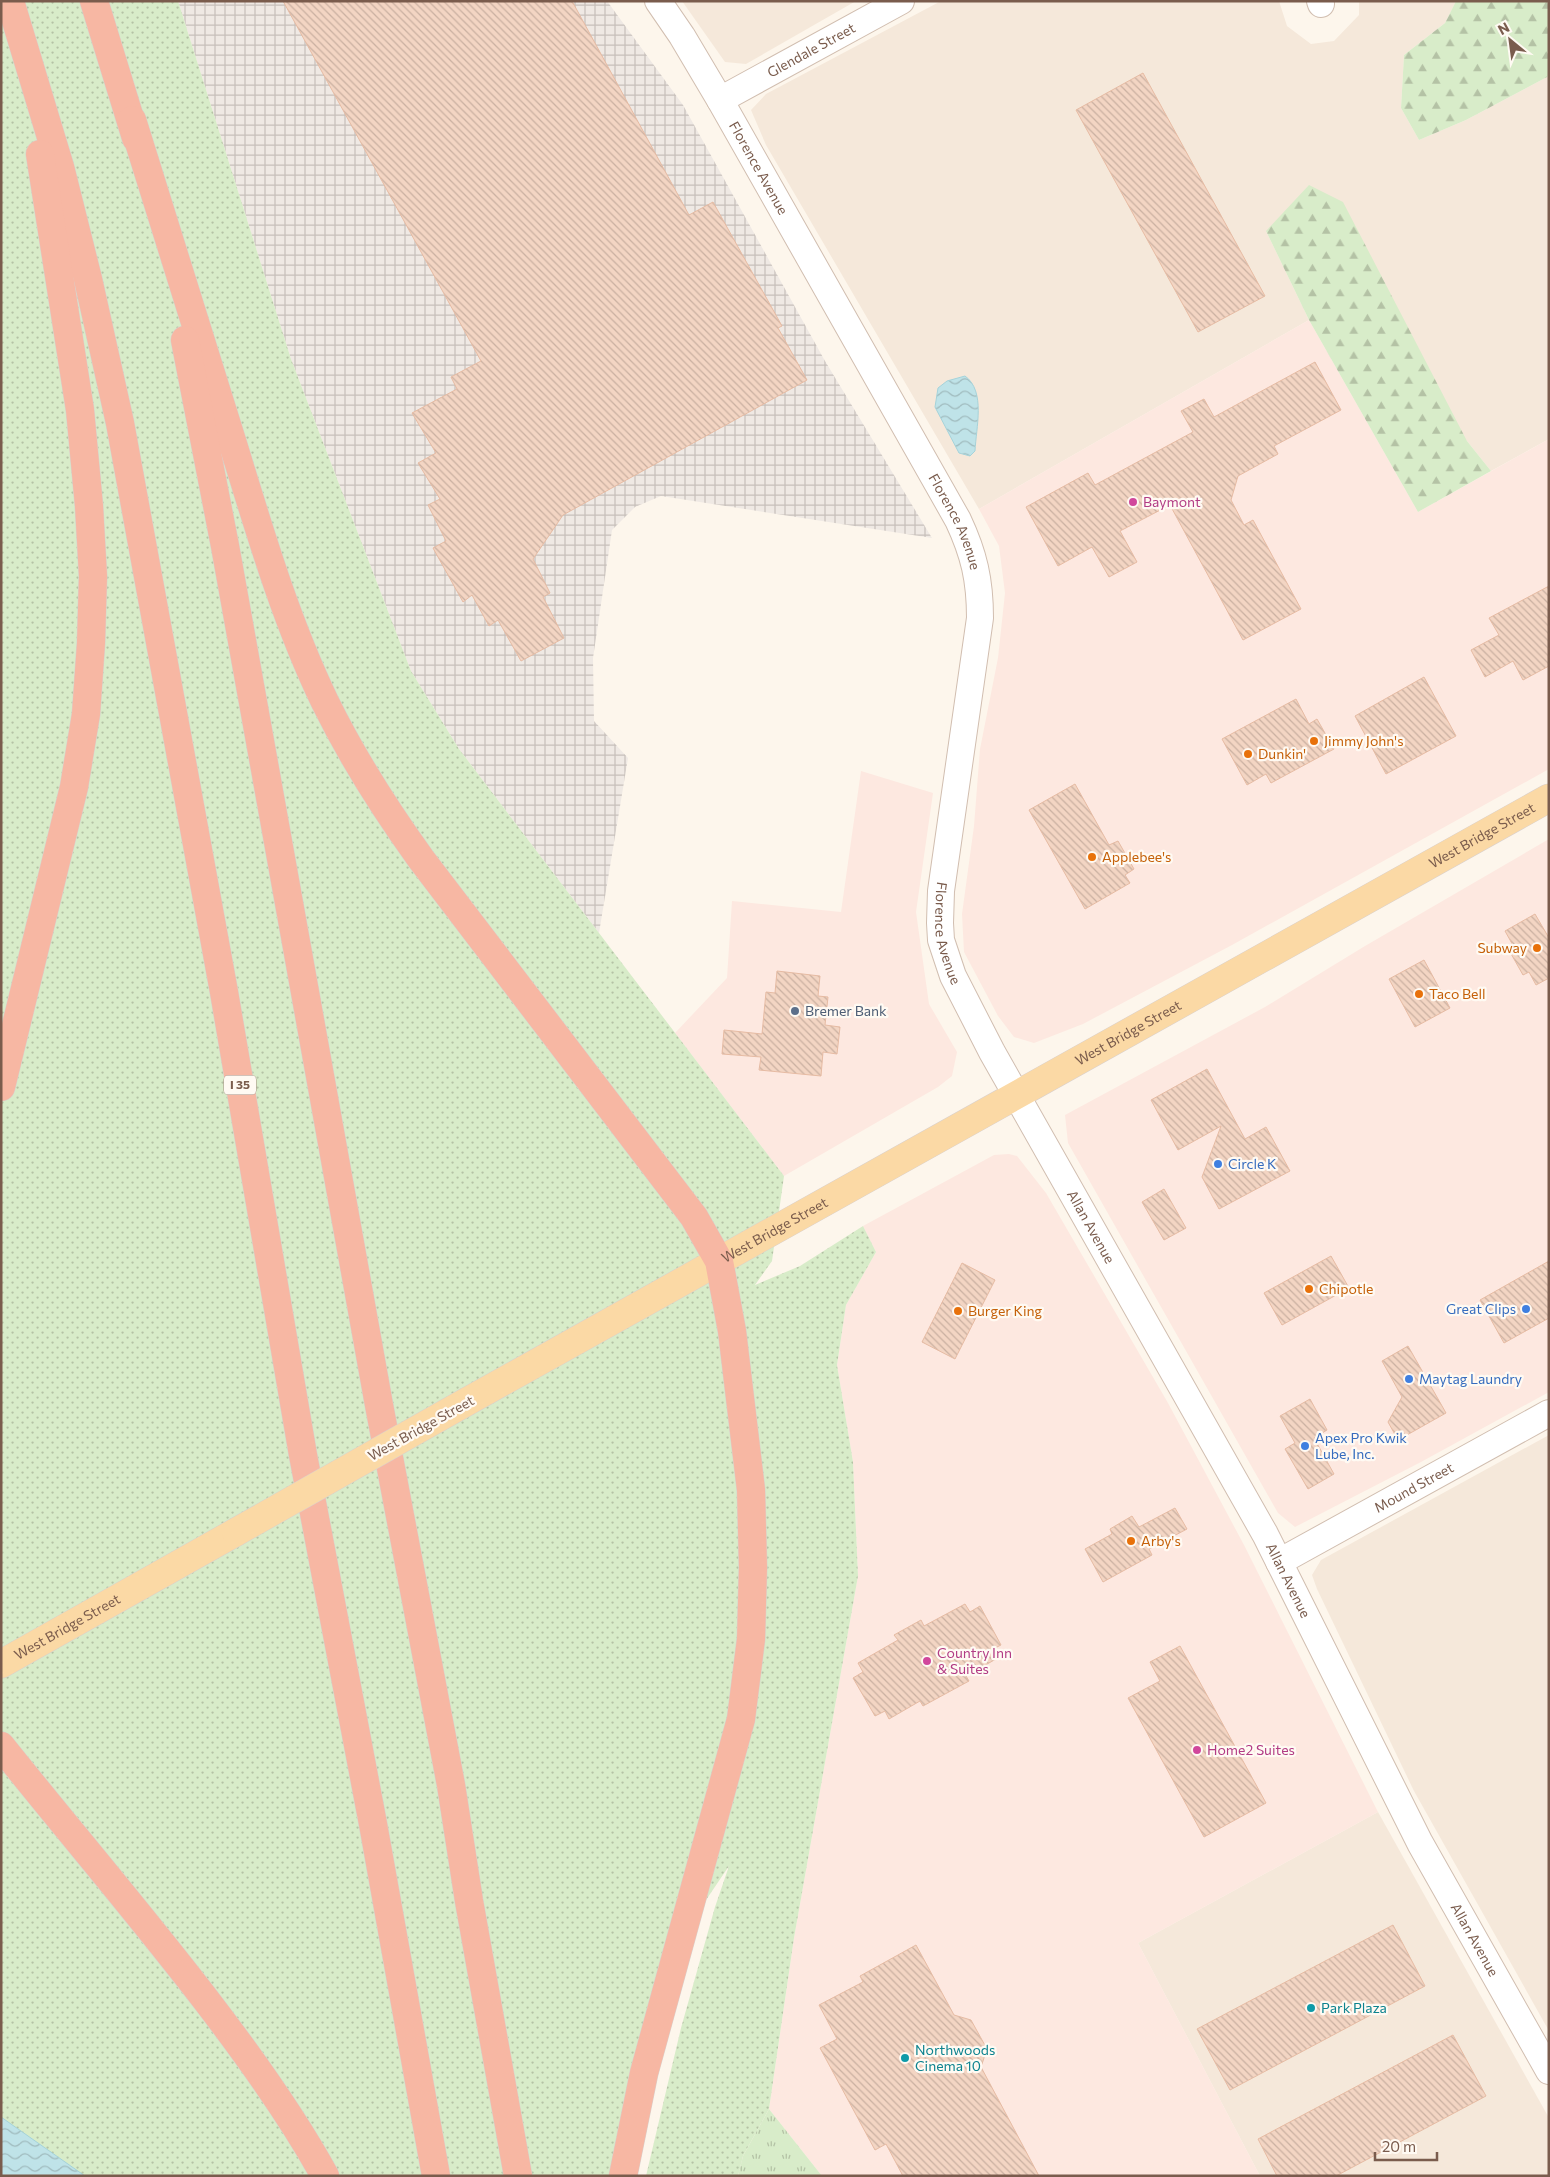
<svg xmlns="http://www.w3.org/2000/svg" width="1550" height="2177" font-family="Commissioner,sans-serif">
<defs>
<pattern id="industrial-grid" width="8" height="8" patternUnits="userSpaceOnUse" patternTransform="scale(1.25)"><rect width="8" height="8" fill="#efe9e4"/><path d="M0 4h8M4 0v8" fill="none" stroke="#c7c0bb"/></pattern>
<pattern id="grass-dots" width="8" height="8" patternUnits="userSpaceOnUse" patternTransform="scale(1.25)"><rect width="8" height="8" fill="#d8ecc9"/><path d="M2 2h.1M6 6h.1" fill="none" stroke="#b4c2a5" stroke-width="1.8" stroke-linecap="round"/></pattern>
<pattern id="forest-firs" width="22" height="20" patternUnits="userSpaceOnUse" patternTransform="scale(1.25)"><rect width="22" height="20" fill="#d8ecc9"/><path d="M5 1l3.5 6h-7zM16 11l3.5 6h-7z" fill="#b4c2a5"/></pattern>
<pattern id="park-tufts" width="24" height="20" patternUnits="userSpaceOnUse" patternTransform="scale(1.25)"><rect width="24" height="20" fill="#d8ecc9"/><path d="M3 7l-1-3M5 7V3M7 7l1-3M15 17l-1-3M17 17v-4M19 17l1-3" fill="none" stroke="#b4c2a5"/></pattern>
<pattern id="water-waves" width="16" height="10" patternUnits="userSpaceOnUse" patternTransform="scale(1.25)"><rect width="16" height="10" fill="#bfe3e8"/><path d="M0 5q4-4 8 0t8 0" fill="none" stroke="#a0bbbe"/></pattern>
<pattern id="building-back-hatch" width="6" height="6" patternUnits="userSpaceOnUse" patternTransform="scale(1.25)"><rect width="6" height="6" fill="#f3d5c3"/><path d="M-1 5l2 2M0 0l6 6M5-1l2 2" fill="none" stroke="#cab0a1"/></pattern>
</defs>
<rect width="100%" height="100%" fill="#fdf6ec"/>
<g fill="#f5e8da">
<path d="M682 1H856L746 64 725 62Z"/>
<path d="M941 1H1279L1287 26 1311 44 1334 41 1359 15V1H1456L1445 23 1404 55 1401 108 1419 140 1466 120 1549 76V439L1491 471 1467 441 1266 231 1309 320 979 509 766 145 751 110 766 94Z"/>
<path d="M1549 1435V2031L1414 1791 1317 1589 1312 1575 1321 1560Z"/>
<path d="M1378 1812 1549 2118V2176H1260L1138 1943Z"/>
</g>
<g fill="#fde8e0">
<path d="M1309 320 1418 512 1549 439V769L1232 945 1083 1024 1034 1043 1014 1037 998 1016 964 952 962 914 974 826 980 749 998 658 1005 593 999 546 979 509Z"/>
<path d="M861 771 933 793 916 912 929 1004 957 1052 952 1076 938 1087 784 1176 675 1033 727 978 732 901 841 912Z"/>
<path d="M1549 839V1392L1421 1462 1295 1527 1278 1513 1068 1143 1065 1115 1265 1007 1365 946Z"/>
<path d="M1009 1154 1017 1156 1046 1193 1168 1403 1244 1545 1378 1812 1138 1943 1260 2176H822L769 2109 794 1938 858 1576 853 1462 837 1365 846 1305 876 1252 863 1226 994 1155Z"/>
</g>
<path fill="url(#industrial-grid)" d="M178 1H607L683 105 825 361 932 538 661 496 635 507 612 530 593 658 594 721 628 758 599 933 459 749 411 671 291 359Z"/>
<path fill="url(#grass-dots)" d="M1 1H178L291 359 411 671 459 749 784 1176 772 1261 755 1285 800 1266 863 1226 876 1252 846 1305 837 1365 853 1462 858 1576 794 1938 769 2109 743 2156 738 2176H646L681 2028 715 1907 729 1866 683 1934 623 2176H1Z"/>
<g fill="url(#forest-firs)">
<path d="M1456 1H1549V76L1466 120 1419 140 1401 108 1404 55 1445 23Z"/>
<path d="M1309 185 1343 202 1467 441 1491 471 1418 512 1309 320 1266 231Z"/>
</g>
<path fill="url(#park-tufts)" d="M769 2109 822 2176H738L743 2156Z"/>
<g fill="url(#water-waves)" stroke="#a5d3da">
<path d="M965 376C986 391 976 428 975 451L970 456 959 453 935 407 938 388 947 381Z"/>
<path d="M1 2117 85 2176H1Z"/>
</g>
<g fill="url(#building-back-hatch)" stroke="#e6bba3">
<path d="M283 1H572L689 215 713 202 782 326 778 328 807 380 563 515 533 559 550 593 543 597 564 638 521 661 498 620 489 626 472 595 463 602 433 548 446 541 428 505 440 499 418 463 436 453 412 413 457 389 451 377 481 361Z"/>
<path d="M1143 73 1265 296 1198 332 1076 110Z"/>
<path d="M1315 362 1341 410 1274 446 1278 454 1238 476 1231 500 1244 525 1253 520 1301 609 1243 640 1170 505 1120 531 1137 562 1109 577 1092 547 1058 566 1026 507 1088 473 1095 485 1193 432 1181 411 1204 399 1214 417Z"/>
<path d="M1549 586V666L1523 680 1513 661 1485 677 1471 650 1499 635 1489 618Z"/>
<path d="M1424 677 1456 736 1386 774 1355 716Z"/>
<path d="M1296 699 1309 724 1317 719 1334 749 1271 783 1266 774 1247 785 1222 739Z"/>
<path d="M1075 784 1109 845 1118 841 1134 869 1125 875 1130 883 1085 909 1029 810Z"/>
<path d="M1535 914 1549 938V978L1536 985 1529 972 1523 975 1510 952 1515 949 1505 931Z"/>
<path d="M1424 960 1450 1008 1415 1027 1389 979Z"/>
<path d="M777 971 820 976 818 996 828 997 825 1025 840 1027 837 1054 823 1052 821 1076 759 1070 761 1057 722 1054 724 1030 762 1034 766 992 775 993Z"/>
<path d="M1207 1069 1245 1139 1266 1127 1290 1171 1219 1209 1202 1177 1221 1126 1178 1150 1151 1100Z"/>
<path d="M1164 1189 1186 1228 1164 1240 1142 1202Z"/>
<path d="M1331 1256 1349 1288 1282 1325 1264 1293Z"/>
<path d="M1549 1261V1318L1504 1343 1480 1300Z"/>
<path d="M962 1263 995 1280 955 1359 922 1342Z"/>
<path d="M1408 1346 1446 1413 1398 1440 1388 1422 1402 1397 1382 1361Z"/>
<path d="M1310 1399 1327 1430 1314 1438 1334 1474 1308 1489 1285 1449 1295 1443 1280 1416Z"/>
<path d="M1175 1508 1187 1529 1149 1549 1152 1555 1103 1582 1085 1549 1112 1534 1110 1529 1132 1516 1139 1527Z"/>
<path d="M965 1604 970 1612 980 1606 1001 1645 991 1650 996 1659 966 1676 969 1681 923 1706 920 1701 889 1719 885 1711 875 1716 853 1678 863 1672 858 1663 898 1640 894 1635 921 1620 924 1626Z"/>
<path d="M1180 1646 1266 1803 1204 1837 1128 1698 1160 1681 1150 1662Z"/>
<path d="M1393 1925 1425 1986 1230 2090 1197 2029Z"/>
<path d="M916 1945 954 2015 971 2020 987 2049 981 2067 1039 2176H903L886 2144 875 2150 820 2048 837 2039 819 2005 863 1982 860 1976Z"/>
<path d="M1453 2035 1486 2096 1336 2176H1277L1258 2139Z"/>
</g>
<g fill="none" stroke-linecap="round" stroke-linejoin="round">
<defs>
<g id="minor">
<path id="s1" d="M658 1 682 36 720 100 958 520C974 554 980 580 980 618L941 891 940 923 941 940 953 976 992 1052 1265 1534 1420 1843 1549 2071"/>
<path d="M1320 1 1321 4"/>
<path id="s2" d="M720 100 901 1"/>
<path id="s3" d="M1279 1562 1549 1413"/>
</g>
<g id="major">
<path id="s4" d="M468 1401 1549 798"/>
<path id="s5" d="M1 1664 236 1532"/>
</g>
<g id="highway">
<path d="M10 1 60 167 88 279 120 423 224 992 303 1455 373 1824 436 2176"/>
<path d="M94 1 136 138"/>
<path d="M132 120C165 227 199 334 232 441 259 529 285 619 325 702 352 757 385 809 421 859L694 1217 719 1261 732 1331 751 1490 753 1567 751 1639 741 1719 644 2073 623 2176"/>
<path d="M185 340 225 546 379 1405 451 1785 469 1901 518 2176"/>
<path d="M1 1087 74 787 86 714 91 643 93 576 89 506 80 410 40 154"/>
<path d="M1 1746C69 1831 140 1914 206 2000 249 2056 291 2114 325 2176"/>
</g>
</defs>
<use href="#minor" stroke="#d1beb0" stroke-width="28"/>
<use href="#major" stroke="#dad1cd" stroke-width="29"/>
<use href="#highway" stroke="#dad1cd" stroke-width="29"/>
<use href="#minor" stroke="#fff" stroke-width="26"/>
<use href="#major" stroke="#fbd9a5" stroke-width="28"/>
<use href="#highway" stroke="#f7b7a3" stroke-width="28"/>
<defs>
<path id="major-bridge" d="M236 1532 468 1401"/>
</defs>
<use href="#major-bridge" stroke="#dad1cd" stroke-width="29" stroke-linecap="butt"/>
<use href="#major-bridge" stroke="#fbd9a5" stroke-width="28"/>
</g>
<g fill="#d1479c" stroke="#fffaf3" stroke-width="2">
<circle cx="1133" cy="502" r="5"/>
<circle cx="927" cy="1661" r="5"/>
<circle cx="1197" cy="1750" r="5"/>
</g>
<g fill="#e8710a" stroke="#fffaf3" stroke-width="2">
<circle cx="1314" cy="741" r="5"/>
<circle cx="1248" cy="754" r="5"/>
<circle cx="1092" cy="857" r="5"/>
<circle cx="1537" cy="948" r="5"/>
<circle cx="1419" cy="994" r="5"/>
<circle cx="1309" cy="1289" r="5"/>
<circle cx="958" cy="1311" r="5"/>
<circle cx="1131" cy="1541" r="5"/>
</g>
<circle fill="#5c6f8a" stroke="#fffaf3" stroke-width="2" cx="795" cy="1011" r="5"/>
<g fill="#3f7fe0" stroke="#fffaf3" stroke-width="2">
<circle cx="1218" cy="1164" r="5"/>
<circle cx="1526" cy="1309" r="5"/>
<circle cx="1409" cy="1379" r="5"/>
<circle cx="1305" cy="1446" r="5"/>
</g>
<g fill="#0f9aa8" stroke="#fffaf3" stroke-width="2">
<circle cx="1311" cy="2008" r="5"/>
<circle cx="905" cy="2058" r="5"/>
</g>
<g text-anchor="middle" stroke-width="4.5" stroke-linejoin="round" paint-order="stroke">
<rect fill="#fffaf3" stroke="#a28b7f" stroke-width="1" x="224" y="1075.5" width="32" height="19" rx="4"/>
<g font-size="12" font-weight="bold" fill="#7a5c4d">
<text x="240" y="1089">I 35</text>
</g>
<g font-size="14" fill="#7a5c4d" stroke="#fffaf3">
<text dy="5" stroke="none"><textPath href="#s2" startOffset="104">Glendale Street</textPath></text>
<text dy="5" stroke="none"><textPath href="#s1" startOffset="195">Florence Avenue</textPath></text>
<text dy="5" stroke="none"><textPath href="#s1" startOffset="600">Florence Avenue</textPath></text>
<text dy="5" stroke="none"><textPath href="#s4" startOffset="1161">West Bridge Street</textPath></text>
<text dy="5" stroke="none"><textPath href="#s1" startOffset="1020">Florence Avenue</textPath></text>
<text dy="5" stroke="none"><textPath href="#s4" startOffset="756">West Bridge Street</textPath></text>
<text dy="5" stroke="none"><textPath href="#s1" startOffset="1350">Allan Avenue</textPath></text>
<text dy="5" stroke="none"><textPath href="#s4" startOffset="351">West Bridge Street</textPath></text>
<text transform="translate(421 1428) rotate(-29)" y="5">West Bridge Street</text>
<text dy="5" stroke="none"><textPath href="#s3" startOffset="154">Mound Street</textPath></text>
<text dy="5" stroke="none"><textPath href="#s1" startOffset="1755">Allan Avenue</textPath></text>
<text dy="5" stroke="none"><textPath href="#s5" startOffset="76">West Bridge Street</textPath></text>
<text dy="5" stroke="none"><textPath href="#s1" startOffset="2160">Allan Avenue</textPath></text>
</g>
<g font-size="14" fill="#b23c85" stroke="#fffaf3" text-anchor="start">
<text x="1143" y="507">Baymont</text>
<text x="937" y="1658">Country Inn<tspan x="937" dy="16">&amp; Suites</tspan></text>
<text x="1207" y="1755">Home2 Suites</text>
</g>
<g font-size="14" fill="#c56008" stroke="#fffaf3" text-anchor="start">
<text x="1324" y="746">Jimmy John's</text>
<text x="1258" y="759">Dunkin'</text>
<text x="1102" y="862">Applebee's</text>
<text x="1527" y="953" text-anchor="end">Subway</text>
<text x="1429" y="999">Taco Bell</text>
<text x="1319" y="1294">Chipotle</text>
<text x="968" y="1316">Burger King</text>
<text x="1141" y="1546">Arby's</text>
</g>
<g font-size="14" fill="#4e5e75" stroke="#fffaf3" text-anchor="start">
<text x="805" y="1016">Bremer Bank</text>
</g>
<g font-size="14" fill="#366cbe" stroke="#fffaf3" text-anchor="start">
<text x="1228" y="1169">Circle K</text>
<text x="1516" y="1314" text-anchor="end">Great Clips</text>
<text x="1419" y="1384">Maytag Laundry</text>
<text x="1315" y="1443">Apex Pro Kwik<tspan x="1315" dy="16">Lube, Inc.</tspan></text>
</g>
<g font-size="14" fill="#0d838f" stroke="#fffaf3" text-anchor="start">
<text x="1321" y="2013">Park Plaza</text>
<text x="915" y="2055">Northwoods<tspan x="915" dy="16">Cinema 10</tspan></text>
</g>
</g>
<rect width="1550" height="2177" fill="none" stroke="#7a5c4d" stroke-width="5"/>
<g transform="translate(1510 40) rotate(331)" stroke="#fffaf3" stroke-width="4" paint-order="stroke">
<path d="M0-4L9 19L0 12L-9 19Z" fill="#7a5c4d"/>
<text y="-8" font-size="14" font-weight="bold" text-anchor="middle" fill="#7a5c4d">N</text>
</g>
<path d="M1375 2152v8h62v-8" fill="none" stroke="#7a5c4d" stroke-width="2.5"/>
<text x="1382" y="2152" font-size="15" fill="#7a5c4d" stroke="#fffaf3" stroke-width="4" paint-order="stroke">20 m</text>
</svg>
